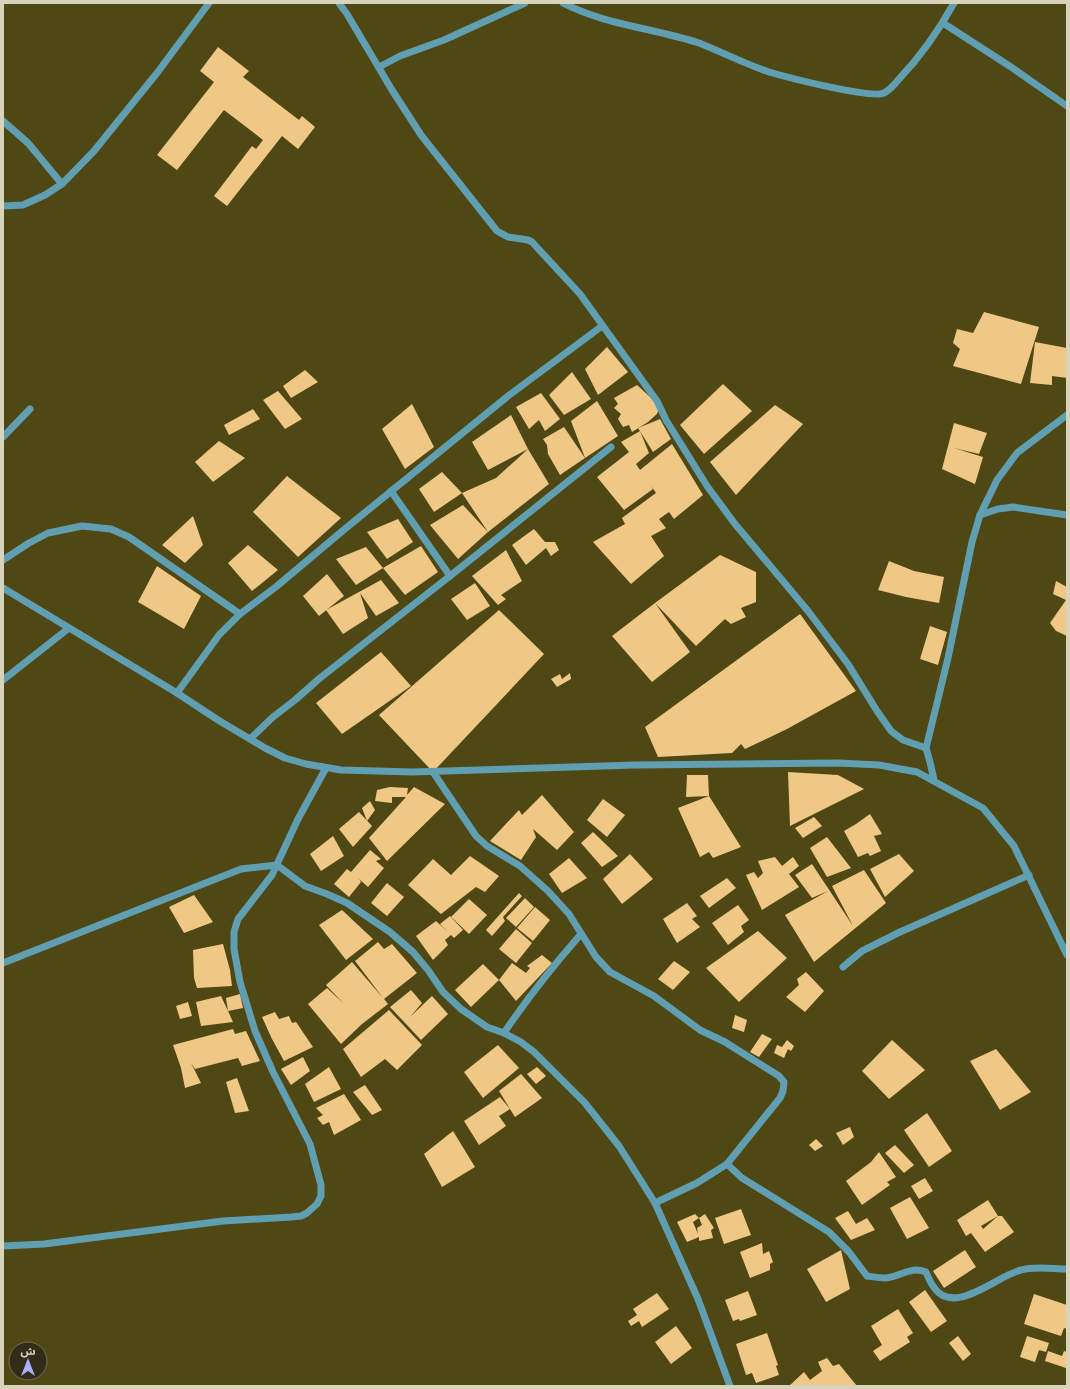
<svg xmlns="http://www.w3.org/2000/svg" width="1070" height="1389" font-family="'Sofia Sans Condensed','Noto Sans Arabic',sans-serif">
<rect width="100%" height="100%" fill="#4f4714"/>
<g fill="#f0c885" fill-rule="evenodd">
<path d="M218 47 249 71 243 77 299 120 302 116 315 127 298 149 282 136 227 206 214 196 252 146 256 149 263 140 224 110 177 170 157 155 214 82 200 71Z"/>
<path d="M984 312 1039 327 1021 384 953 366 960 349 953 343 957 329 973 333Z"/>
<path d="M1035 342 1067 348V378L1052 376V385L1030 383Z"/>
<path d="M607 347 628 372 598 395 585 369Z"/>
<path d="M305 370 318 382 291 398 283 386Z"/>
<path d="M572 372 591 399 564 415 549 395Z"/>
<path d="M723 384 752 411 704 454 680 425Z"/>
<path d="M637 385 660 406 657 414 648 422 632 432 629 425 623 427 618 419 621 414 614 408 618 404 614 398Z"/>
<path d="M278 391 302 419 285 429 263 400Z"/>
<path d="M541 393 560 419 545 431 539 420 529 429 516 407Z"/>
<path d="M597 401 618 436 585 458 571 421Z"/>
<path d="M412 404 434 447 405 469 382 429Z"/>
<path d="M775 405 803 424 736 495 710 462Z"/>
<path d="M253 409 260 419 229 435 224 425Z"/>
<path d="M511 415 528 449 549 484 488 532 458 559 430 525 463 505 488 532 462 493 434 512 419 489 442 472 462 493 496 478 528 449 488 470 472 442Z"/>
<path d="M660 419 671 439 653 452 638 428Z"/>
<path d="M954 423 987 433 979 454 954 448 983 457 975 484 942 469Z"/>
<path d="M564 427 585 458 560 475 548 454 547 445 543 439Z"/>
<path d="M640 431 649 453 636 464 640 470 672 444 703 495 674 519 669 512 659 519 666 528 651 536 664 556 631 584 593 542 625 524 622 518 656 493 650 484 653 489 624 510 597 477 629 452 621 442Z"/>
<path d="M219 441 245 458 213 482 195 462Z"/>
<path d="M287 476 341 518 298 557 253 512Z"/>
<path d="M193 516 203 545 185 563 162 545Z"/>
<path d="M398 519 413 542 387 559 367 532Z"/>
<path d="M534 529 545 542H555L559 550 551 556 546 548 526 565 512 545Z"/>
<path d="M248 545 278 570 252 591 228 563Z"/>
<path d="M421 546 438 572 405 595 383 568Z"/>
<path d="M366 547 383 568 356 585 336 559Z"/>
<path d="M506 550 522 581 501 595 506 599 498 605 472 576Z"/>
<path d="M720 555 756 572V602L741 608 746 617 731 624 725 619 696 646 655 603 690 652 652 682 612 636 655 603Z"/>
<path d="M889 561 914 571 944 577 939 603 906 597 878 590Z"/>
<path d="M157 566 201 596 184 629 138 602Z"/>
<path d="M327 574 344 596 319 616 303 596Z"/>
<path d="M381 580 399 603 376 616 360 593 368 618 343 634 326 610Z"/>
<path d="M1056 581 1067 587V636L1056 631 1050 623 1066 600 1053 594Z"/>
<path d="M475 583 490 606 467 620 451 599Z"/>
<path d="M499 610 544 654 433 772 379 715Z"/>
<path d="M800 614 856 691 787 729 745 749 741 744 732 753 658 757 645 727Z"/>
<path d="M930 626 947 632 938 665 920 659Z"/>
<path d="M381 652 411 686 342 734 316 703Z"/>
<path d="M570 673 571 679 557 687 551 679 560 674 562 679Z"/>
<path d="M788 772 838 775 864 789 790 826Z"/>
<path d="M687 775H708L709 796 686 797Z"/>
<path d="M390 787 408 788 407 795 414 787 445 804 387 861 369 838 406 797H392V803L375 801 377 790Z"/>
<path d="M542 795 574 832 557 850 533 829 536 837 521 860 490 841 519 810 522 815Z"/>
<path d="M709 796 741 847 713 858 709 852 700 857 678 808Z"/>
<path d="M603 799 625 815 607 837 587 820Z"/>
<path d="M370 801 375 810 367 821 362 808Z"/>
<path d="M359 812 372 826 353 847 339 829Z"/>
<path d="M870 814 882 834 874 836 881 851 870 856 868 853 858 857 844 831 856 824Z"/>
<path d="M814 817 822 826 803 838 795 828Z"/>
<path d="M593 832 618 856 602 867 581 843Z"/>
<path d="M333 836 344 856 321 871 310 854Z"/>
<path d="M827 837 851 868 827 877 810 848Z"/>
<path d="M370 850 381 859 376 861 384 868 368 887 359 879 361 882 349 897 334 884 347 869 351 872Z"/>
<path d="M630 854 653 879 622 904 603 879Z"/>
<path d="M899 854 914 871 885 897 870 869Z"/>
<path d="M470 856 499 876 485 892 476 887 441 914 408 885 433 859 451 875Z"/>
<path d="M775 857 782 866 793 857 799 866 789 874 799 887 762 910 746 875 754 872 758 878 763 873 758 861Z"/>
<path d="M569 858 587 878 562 893 549 874Z"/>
<path d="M812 864 853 926 832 886 864 870 886 903 814 962 785 915 828 891 812 898 795 875Z"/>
<path d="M727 878 736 888 709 908 700 896Z"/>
<path d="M387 883 404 897 387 916 371 903Z"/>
<path d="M519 893 522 896 503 917 505 921 492 936 486 930Z"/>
<path d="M194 895 213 922 184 933 169 907Z"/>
<path d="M525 898 534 907 516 927 506 918Z"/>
<path d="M469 899 487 915 469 934 451 917Z"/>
<path d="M687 903 697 916 692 919 700 927 677 943 663 919Z"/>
<path d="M738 905 749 920 741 926 744 932 728 945 712 923Z"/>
<path d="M535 907 550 920 533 941 517 928Z"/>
<path d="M342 910 373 939 346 960 319 925Z"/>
<path d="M450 916 463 930 454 938 451 935 445 940 448 945 433 960 416 936 436 921 448 932 440 924Z"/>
<path d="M516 929 532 943 516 963 499 949Z"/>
<path d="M758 931 787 958 739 1002 706 968Z"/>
<path d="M378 942 384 949 392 944 417 973 384 999 388 1004 362 1024 341 1044 308 1004 327 988 343 1003 326 985 352 962 383 998 355 961Z"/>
<path d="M223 944 230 970 232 986 197 988 194 978 193 950Z"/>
<path d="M542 955 552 963 516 1001 499 980 471 1007 455 990 483 964 499 980 512 963 526 973 530 968 527 966Z"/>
<path d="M674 961 690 972 673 990 658 979Z"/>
<path d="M806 972 824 991 805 1012 786 997 799 985 797 979Z"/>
<path d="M411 990 422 1003 410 1017 432 996 448 1014 421 1040 390 1007Z"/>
<path d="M240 994 243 1008 228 1011 233 1022 201 1026 196 1002 221 996 228 1011 226 998Z"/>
<path d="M188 1002 192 1016 180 1019 176 1006Z"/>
<path d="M389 1010 422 1045 397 1070 385 1059 361 1077 343 1049Z"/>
<path d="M275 1012 279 1019 289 1016 292 1023 296 1022 313 1047 284 1061 272 1039 262 1017Z"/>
<path d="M735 1015 747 1020 744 1032 732 1028Z"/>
<path d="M233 1029 235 1034 246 1031 260 1061 242 1066 238 1058 195 1069 191 1063 201 1083 185 1088 181 1068 173 1045Z"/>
<path d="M762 1034 772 1039 759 1057 750 1052Z"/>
<path d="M787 1040 794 1046 791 1051 788 1049 784 1058 774 1053 777 1045 782 1047Z"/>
<path d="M892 1040 925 1070 889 1099 862 1071Z"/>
<path d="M498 1045 519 1068 483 1098 464 1072Z"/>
<path d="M996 1049 1031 1092 1000 1110 970 1061Z"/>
<path d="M303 1057 310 1071 291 1085 281 1069Z"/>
<path d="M329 1067 341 1089 314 1102 305 1084Z"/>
<path d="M537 1067 546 1076 536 1084 527 1074Z"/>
<path d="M521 1074 542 1098 515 1117 499 1091Z"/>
<path d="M237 1078 249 1111 235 1113 226 1082Z"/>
<path d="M365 1085 382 1110 372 1115 353 1092Z"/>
<path d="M344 1094 361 1120 334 1135 329 1122 323 1125 317 1118 323 1115 316 1108Z"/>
<path d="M500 1097 510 1109 499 1116 506 1126 479 1145 464 1121Z"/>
<path d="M927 1113 952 1151 929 1167 904 1130Z"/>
<path d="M850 1127 854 1137 843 1145 836 1133Z"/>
<path d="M453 1131 475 1167 442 1187 424 1154Z"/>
<path d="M816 1139 823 1146 815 1151 809 1145Z"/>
<path d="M895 1145 914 1165 904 1173 885 1153Z"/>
<path d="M879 1152 896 1177 887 1182 890 1185 862 1205 846 1181 871 1162Z"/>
<path d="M925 1178 933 1191 919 1199 911 1186Z"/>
<path d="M910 1197 929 1228 907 1239 890 1208Z"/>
<path d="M988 1200 998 1216 981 1226 983 1229 998 1216H1002L1014 1232 985 1252 971 1233 966 1236 957 1220Z"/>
<path d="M741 1209 751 1235 724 1244 715 1218Z"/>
<path d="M848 1211 856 1224 867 1218 875 1230 851 1240 835 1218Z"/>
<path d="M695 1214 699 1218 705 1214 714 1228 711 1230 713 1238 699 1241V1237L687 1242 677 1222ZM699 1218 702 1225 697 1228 698 1234 693 1222Z"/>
<path d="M762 1243 763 1254 769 1251 773 1262 770 1264V1270L750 1278 740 1252Z"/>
<path d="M841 1250 850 1289 826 1302 807 1269Z"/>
<path d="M965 1250 976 1267 944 1288 933 1271Z"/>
<path d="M925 1290 947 1321 931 1332 909 1302Z"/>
<path d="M748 1291 757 1315 740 1321 739 1319 733 1321 725 1300Z"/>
<path d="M657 1293 669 1309 642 1327 639 1321 631 1326 628 1321 637 1315 633 1309Z"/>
<path d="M1034 1294 1067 1305V1329L1064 1328 1061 1336 1024 1324Z"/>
<path d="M898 1309 913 1333 907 1337 910 1342 880 1361 873 1351 882 1345 871 1326Z"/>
<path d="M676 1326 692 1348 671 1364 655 1342Z"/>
<path d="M767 1333 778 1365 776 1366 779 1375 756 1383 752 1373 746 1375 736 1344Z"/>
<path d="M958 1336 971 1354 963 1361 949 1343Z"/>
<path d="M1027 1336 1049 1343 1046 1352 1039 1350 1035 1362 1020 1357Z"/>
<path d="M1048 1351 1062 1356 1064 1351 1067 1352 1066 1368 1045 1361Z"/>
<path d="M827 1358 833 1366 839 1364 857 1386H789L804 1372 810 1380 822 1371 818 1362Z"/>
</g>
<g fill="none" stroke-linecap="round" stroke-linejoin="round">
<g stroke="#609fb2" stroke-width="7">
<path d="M339 3 347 14 392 90 421 135 497 231 508 237 528 240 532 242 580 294 657 401 666 420 707 486 735 524 808 611 848 664 877 711 891 731 903 740 926 748 930 762 934 780"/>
<path d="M563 3C605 25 654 28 699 43 722 52 745 64 769 72 786 77 871 99 884 93 890 90 895 84 899 79 921 56 939 30 954 3"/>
<path d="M943 23 1011 67 1067 106"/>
<path d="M379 67 400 56 444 40 525 3"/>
<path d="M3 121 28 143 62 184"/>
<path d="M3 206 23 205 45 195 62 184 94 151 157 73 209 3"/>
<path d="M3 437 30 409"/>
<path d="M391 491 450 576"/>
<path d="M980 515 998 509 1013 507 1067 515"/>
<path d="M3 560 29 543 48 533 82 526 111 529 129 537 240 614"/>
<path d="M3 588 177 693 218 720 265 748 285 758 306 764 341 770 413 772 635 765 839 763 879 765 917 772 983 808 1014 846 1067 955"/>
<path d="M3 680 69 628"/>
<path d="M177 693 219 635 240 614 277 586 346 528 508 396 602 326"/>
<path d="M250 739 273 717 295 700 320 678 450 576 611 447"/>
<path d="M926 748 948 658 972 542 980 515 997 480 1017 453 1067 415"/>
<path d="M433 772 476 836 487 846 520 866 548 891 569 914 596 957 610 972 654 996 700 1030 725 1042 779 1076 784 1082 783 1091 780 1098 727 1164 697 1183 655 1203"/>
<path d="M3 963 241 869 277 865 305 886 327 894 347 903 390 932 413 952 428 970 443 992 461 1009 487 1027 504 1033 521 1042 534 1052 585 1103 619 1146 655 1203 698 1299 730 1386"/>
<path d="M843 967 862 951 900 932 1029 875"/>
<path d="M504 1033C528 997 553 966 581 934"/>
<path d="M727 1164 742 1178 829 1232 849 1252 867 1276C874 1277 880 1278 886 1278 902 1276 910 1266 926 1272 928 1277 930 1282 933 1286 953 1318 996 1276 1021 1270 1035 1266 1052 1269 1067 1269"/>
<path d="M3 1246 44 1244 223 1221 291 1217 301 1216 307 1213 317 1204 321 1196V1185L310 1144 273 1072 255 1031 240 982 234 949V932L238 919 272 875 298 819 326 768"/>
</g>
</g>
<rect width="1070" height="1389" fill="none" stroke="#d8d4bb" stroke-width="8"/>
<g transform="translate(28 1361)"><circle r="19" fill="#312d18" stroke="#747059"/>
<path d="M0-3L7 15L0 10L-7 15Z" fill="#aab0fc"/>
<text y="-6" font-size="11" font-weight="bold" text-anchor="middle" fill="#d8d4bb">ش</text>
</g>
</svg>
